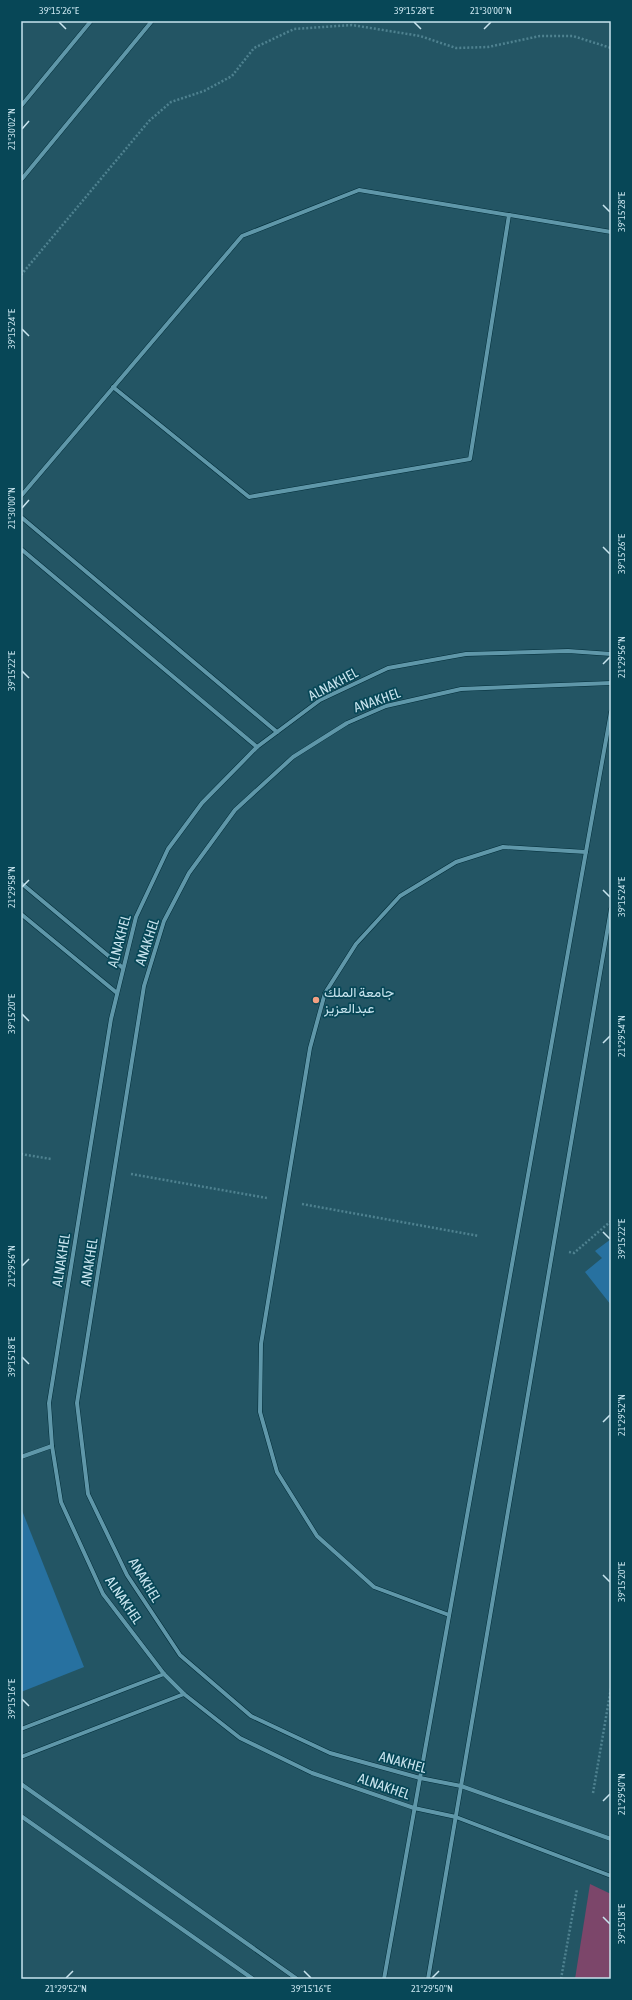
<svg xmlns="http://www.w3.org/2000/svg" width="632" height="2000" font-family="'Asap Condensed',Vazirmatn,sans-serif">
<rect width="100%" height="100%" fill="#074757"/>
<rect fill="#235564" x="21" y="21" width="590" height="1958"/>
<path fill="#7c466a" d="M590 1884 611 1894V1979H575Z"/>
<g fill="#2771a0">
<path d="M611 1239V1305L585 1272 602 1258 595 1251Z"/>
<path d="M21 1508 84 1667 21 1692Z"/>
</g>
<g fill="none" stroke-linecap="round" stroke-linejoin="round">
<defs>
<g id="minor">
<path d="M21 106 91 21"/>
<path d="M21 180 152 21"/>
<path d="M113 387 249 497 470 459 509 215"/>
<path d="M21 496 242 236 359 190 611 232"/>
<path d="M21 517 277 732"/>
<path d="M21 549 257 747"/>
<path d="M611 654 568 651 466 654 388 668 320 700 257 747 202 803 168 849 136 917 111 1019 49 1403 52 1446 61 1502 103 1594 164 1674 184 1694 240 1738 312 1773 414 1808 456 1817 611 1876"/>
<path d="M611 683 461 689 386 706 347 723 293 757 235 810 189 873 164 921 144 986 77 1403 88 1494 127 1575 180 1655 251 1716 330 1753 420 1778 461 1786 611 1839"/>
<path d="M21 883 123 968"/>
<path d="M21 914 117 993"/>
<path d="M21 1457 52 1446"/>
<path d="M449 1615 374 1587 317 1536 277 1472 260 1412 261 1344 310 1048 325 993 356 944 400 896 456 862 503 847 586 852"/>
<path d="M21 1729 164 1674"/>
<path d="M21 1757 184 1694"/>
<path d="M21 1784 297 1979"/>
<path d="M21 1816 253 1979"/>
<path d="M384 1979 611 712"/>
<path d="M428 1979 611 909"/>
</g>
</defs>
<use href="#minor" stroke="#002c38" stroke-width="5"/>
<g stroke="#4f8290" stroke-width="2.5" stroke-dasharray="2 2" stroke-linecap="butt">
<path d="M21 275 149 121 171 102 204 91 232 76 254 48 294 29 352 25 420 36 456 48 488 47 540 36H573L611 48"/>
<path d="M21 1154 51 1159"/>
<path d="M131 1174 267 1198"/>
<path d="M302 1204 479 1236"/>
<path d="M569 1252 574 1253 611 1221"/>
<path d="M593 1793 611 1688"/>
<path d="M561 1979 577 1889"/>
</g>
<use href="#minor" stroke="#5f97a9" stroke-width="4"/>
</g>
<path fill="none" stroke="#c8e4ee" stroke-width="1.5" d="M59 22 66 29M414 22 421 29M484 29 491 22M22 129 29 121M603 205 610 212M22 329 29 336M22 508 29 500M603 547 610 554M603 664 610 657M22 671 29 678M22 887 29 880M603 890 610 897M22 1014 29 1021M603 1043 610 1036M603 1232 610 1239M22 1266 29 1259M22 1357 29 1364M603 1422 610 1415M603 1575 610 1582M22 1699 29 1706M603 1801 610 1794M603 1917 610 1924M304 1971 311 1978M66 1978 73 1971M432 1978 439 1971"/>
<circle fill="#f3a082" stroke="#074757" stroke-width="1.5" cx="316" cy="1000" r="4"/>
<g text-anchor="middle" stroke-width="3.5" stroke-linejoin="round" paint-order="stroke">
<g font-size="14" fill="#c8e4ee" stroke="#074757">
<text transform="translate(333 684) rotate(-28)" y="5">ALNAKHEL</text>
<text transform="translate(377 700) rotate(-19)" y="5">ANAKHEL</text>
<text transform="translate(119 941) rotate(-75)" y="5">ALNAKHEL</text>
<text transform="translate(147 942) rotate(-72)" y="5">ANAKHEL</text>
<text transform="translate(61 1260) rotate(-81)" y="5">ALNAKHEL</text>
<text transform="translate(89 1262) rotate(-81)" y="5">ANAKHEL</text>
<text transform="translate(145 1580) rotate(59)" y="5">ANAKHEL</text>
<text transform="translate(124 1600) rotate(56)" y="5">ALNAKHEL</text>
<text transform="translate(403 1762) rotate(15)" y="5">ANAKHEL</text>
<text transform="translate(384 1786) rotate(19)" y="5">ALNAKHEL</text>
</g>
<g font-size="14" fill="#c8e4ee" stroke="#074757" text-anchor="start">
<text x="324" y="997">جامعة الملك<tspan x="324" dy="16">عبدالعزيز</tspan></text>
</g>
</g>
<rect width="632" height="2000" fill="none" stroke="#074757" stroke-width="44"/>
<rect x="22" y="22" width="588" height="1956" fill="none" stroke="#c8e4ee" stroke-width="1.5"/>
<g font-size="10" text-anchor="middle" fill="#c8e4ee">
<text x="59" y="14">39°15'26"E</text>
<text x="414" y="14">39°15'28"E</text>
<text x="491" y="14">21°30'00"N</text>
<text transform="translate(11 129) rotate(-90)" y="4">21°30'02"N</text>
<text transform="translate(621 212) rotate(-90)" y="4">39°15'28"E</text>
<text transform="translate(11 329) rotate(-90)" y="4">39°15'24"E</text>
<text transform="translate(11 508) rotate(-90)" y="4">21°30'00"N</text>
<text transform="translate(621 554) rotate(-90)" y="4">39°15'26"E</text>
<text transform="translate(621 657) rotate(-90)" y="4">21°29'56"N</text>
<text transform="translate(11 671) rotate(-90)" y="4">39°15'22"E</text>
<text transform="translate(11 887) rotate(-90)" y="4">21°29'58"N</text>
<text transform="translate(621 897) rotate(-90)" y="4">39°15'24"E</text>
<text transform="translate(11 1014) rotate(-90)" y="4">39°15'20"E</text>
<text transform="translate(621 1036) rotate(-90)" y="4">21°29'54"N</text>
<text transform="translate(621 1239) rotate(-90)" y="4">39°15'22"E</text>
<text transform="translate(11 1266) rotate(-90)" y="4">21°29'56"N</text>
<text transform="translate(11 1357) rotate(-90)" y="4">39°15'18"E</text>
<text transform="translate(621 1415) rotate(-90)" y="4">21°29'52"N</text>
<text transform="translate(621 1582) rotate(-90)" y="4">39°15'20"E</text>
<text transform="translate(11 1699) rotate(-90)" y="4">39°15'16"E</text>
<text transform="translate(621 1794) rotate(-90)" y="4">21°29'50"N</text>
<text transform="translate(621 1924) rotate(-90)" y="4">39°15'18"E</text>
<text x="66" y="1992">21°29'52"N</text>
<text x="311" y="1992">39°15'16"E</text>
<text x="432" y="1992">21°29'50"N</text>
</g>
</svg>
